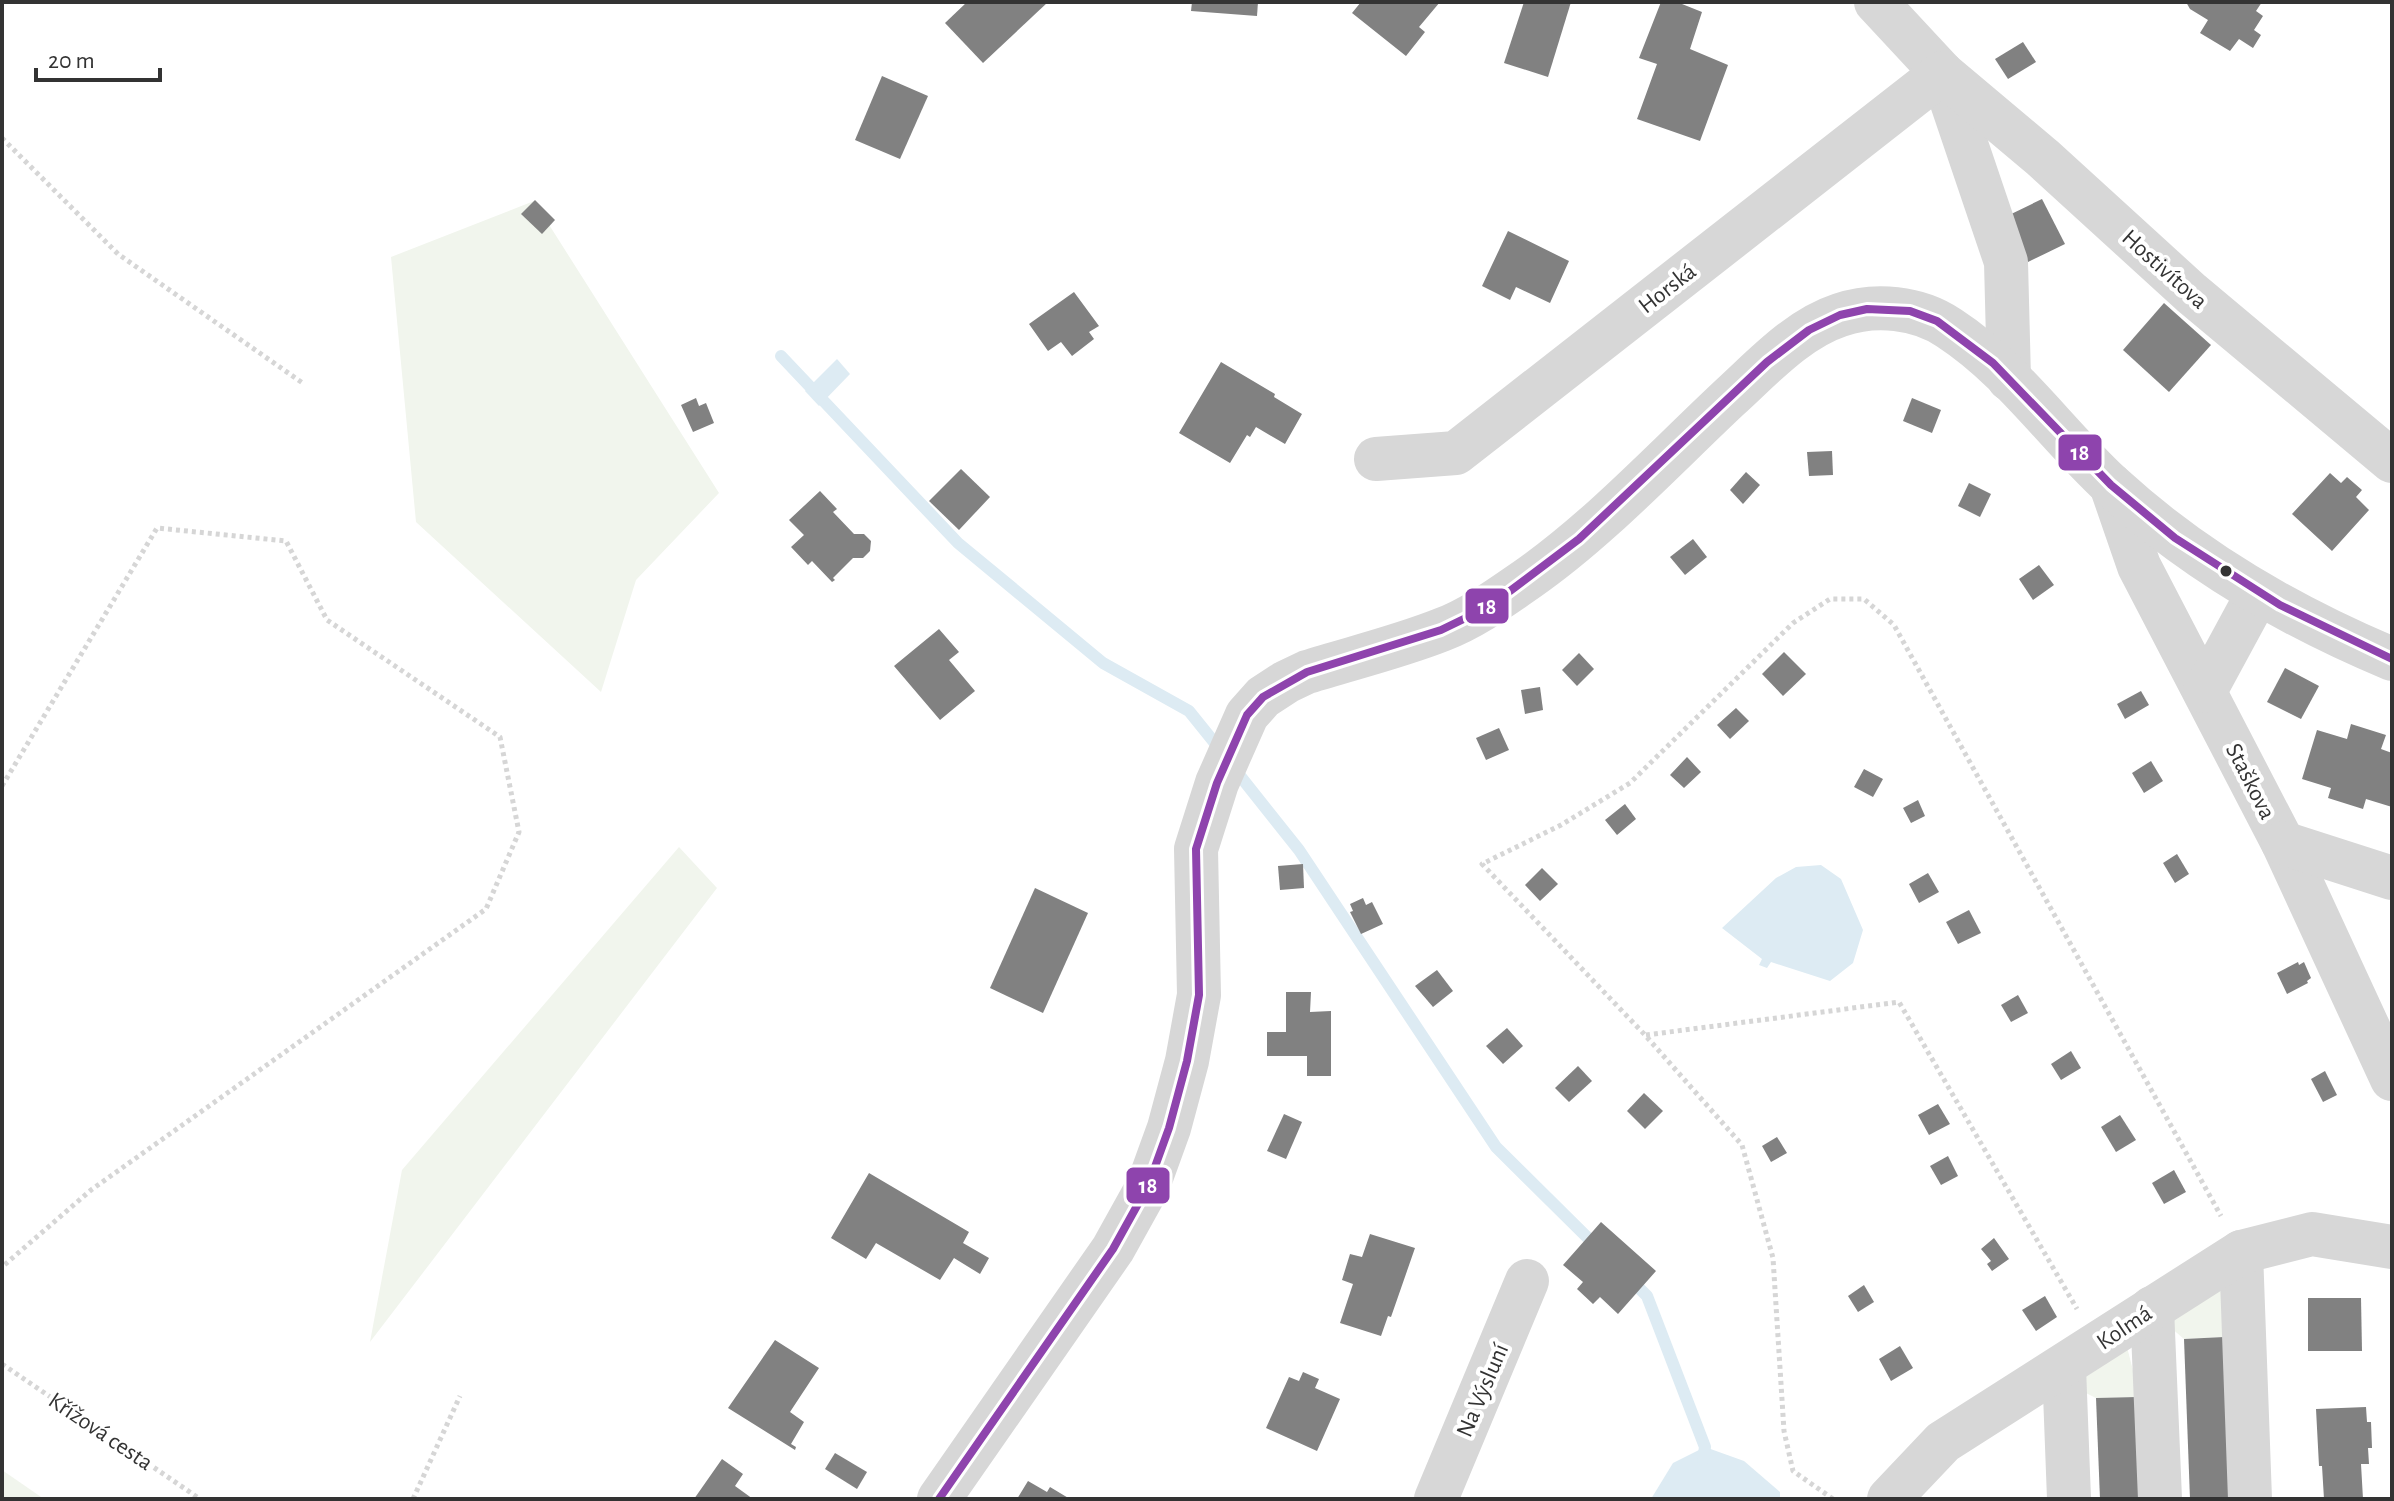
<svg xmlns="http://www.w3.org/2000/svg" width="2394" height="1501" font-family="'Alegreya Sans',sans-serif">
<rect width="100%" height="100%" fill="#fff"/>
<g fill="#f1f5ed">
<path d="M534 201 719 493 636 580 601 692 416 522 391 257Z"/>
<path d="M679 847 717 888 370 1342 402 1170Z"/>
<path d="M2228 1281 2224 1337 2184 1339 2170 1327 2168 1314Z"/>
<path d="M2127 1347 2139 1394 2137 1397 2096 1398 2076 1388 2073 1375Z"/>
<path d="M2 1470 44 1499H2Z"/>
</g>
<g fill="#ddebf3">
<path d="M837 359 850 374 819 406 805 391Z"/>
<path d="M1821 865 1841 879 1863 930 1853 963 1830 981 1771 962 1767 968 1759 965 1762 959 1722 928 1776 878 1796 867Z"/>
<path d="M1705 1447 1744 1461 1780 1492V1499H1651L1673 1463Z"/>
</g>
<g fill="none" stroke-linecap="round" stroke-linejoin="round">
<g stroke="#ddebf3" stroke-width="12">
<path d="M781 356 958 543 1103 663 1189 711 1222 752"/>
<path d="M1233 767 1299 850 1496 1147 1598 1248"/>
<path d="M1631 1280 1647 1296 1705 1447 1703 1460"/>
</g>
</g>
<g fill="#818181">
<path d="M967 2H1048L983 63 945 23Z"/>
<path d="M1192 2H1258L1257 16 1191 11Z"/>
<path d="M1361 2H1440L1419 27 1425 32 1406 56 1352 13Z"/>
<path d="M1524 2H1571L1548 77 1504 63Z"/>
<path d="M1661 2H1677L1702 12 1690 49 1728 65 1700 141 1637 119 1657 64 1639 58Z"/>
<path d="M2186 2H2262L2256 11 2263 16 2254 30 2261 35 2253 48 2239 39 2230 51 2200 33 2208 20 2190 9Z"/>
<path d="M2023 42 2036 62 2008 79 1995 59Z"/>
<path d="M882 76 928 96 900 159 855 140Z"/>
<path d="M2042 199 2065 244 2024 264 2003 218Z"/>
<path d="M535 200 555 220 542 234 521 214Z"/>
<path d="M1508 231 1569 261 1550 303 1516 287 1510 300 1482 286Z"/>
<path d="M1074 292 1099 326 1089 332 1094 339 1072 356 1061 342 1048 351 1029 324Z"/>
<path d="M2164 303 2211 345 2169 392 2123 350Z"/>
<path d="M1221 362 1275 394 1274 397 1302 414 1285 444 1256 427 1250 437 1247 435 1230 463 1179 433Z"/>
<path d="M696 398 699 406 706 403 714 423 693 432 681 405Z"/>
<path d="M1912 398 1941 410 1932 433 1903 421Z"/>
<path d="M1832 451 1833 475 1809 476 1807 452Z"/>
<path d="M961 469 990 497 959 530 929 501Z"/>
<path d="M1746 472 1760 485 1743 504 1730 490Z"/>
<path d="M2330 473 2341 483 2347 477 2362 490 2356 497 2369 510 2332 551 2292 514Z"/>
<path d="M1969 483 1991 494 1980 517 1958 506Z"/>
<path d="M820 491 837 509 833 512 854 534H864L871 541 870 551 863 558H853L833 578 835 580 832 582 812 561 808 565 791 547 804 535 789 520Z"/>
<path d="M1693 539 1707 557 1685 575 1670 557Z"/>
<path d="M2039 565 2054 585 2033 600 2019 579Z"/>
<path d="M939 629 959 652 949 660 975 691 940 720 894 666Z"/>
<path d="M1784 652 1806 674 1783 696 1762 674Z"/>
<path d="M1579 653 1594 669 1577 686 1562 670Z"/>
<path d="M2285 668 2319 686 2301 719 2267 702Z"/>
<path d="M1540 687 1543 710 1525 714 1521 690Z"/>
<path d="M2141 691 2149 705 2125 719 2117 704Z"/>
<path d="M1736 708 1749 721 1730 739 1717 725Z"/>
<path d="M2351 724 2386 735 2381 749 2392 753V807L2366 799 2363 809 2328 798 2331 788 2302 779 2317 730 2347 739Z"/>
<path d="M1499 728 1509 750 1486 760 1476 738Z"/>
<path d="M1687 757 1701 772 1684 788 1670 775Z"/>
<path d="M2151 761 2163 781 2144 793 2132 773Z"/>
<path d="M1864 769 1883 779 1873 797 1854 787Z"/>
<path d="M1918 800 1925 816 1911 823 1903 808Z"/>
<path d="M1625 804 1636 819 1617 835 1605 820Z"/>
<path d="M2177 854 2189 874 2175 883 2163 863Z"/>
<path d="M1303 864 1304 888 1280 890 1278 866Z"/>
<path d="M1542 868 1558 884 1540 901 1525 885Z"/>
<path d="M1928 873 1939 892 1919 903 1909 884Z"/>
<path d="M1035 888 1088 913 1043 1013 990 988Z"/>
<path d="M1363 898 1366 905 1372 902 1383 924 1361 934 1350 912 1353 911 1350 904Z"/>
<path d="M1969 910 1981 933 1958 944 1946 922Z"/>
<path d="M2298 962 2299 965 2304 962 2311 978 2307 981 2308 983 2287 994 2277 973Z"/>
<path d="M1437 970 1453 991 1433 1007 1415 986Z"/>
<path d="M1286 992H1311L1310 1012 1331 1011V1076H1307V1056H1267V1032H1286Z"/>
<path d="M2018 995 2028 1013 2011 1022 2001 1005Z"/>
<path d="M1507 1028 1523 1046 1503 1064 1486 1046Z"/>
<path d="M2071 1051 2081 1068 2061 1080 2051 1064Z"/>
<path d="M1578 1066 1592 1081 1569 1102 1555 1088Z"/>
<path d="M2325 1071 2337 1095 2323 1102 2311 1079Z"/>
<path d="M1644 1093 1663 1111 1645 1129 1627 1111Z"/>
<path d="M1938 1104 1950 1124 1929 1135 1918 1115Z"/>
<path d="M1284 1114 1302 1122 1286 1159 1267 1151Z"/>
<path d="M2120 1115 2136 1140 2116 1152 2101 1127Z"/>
<path d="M1777 1137 1787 1153 1771 1162 1762 1146Z"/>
<path d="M1948 1156 1958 1176 1941 1185 1930 1166Z"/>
<path d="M2174 1170 2186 1192 2164 1204 2152 1183Z"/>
<path d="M869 1173 969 1232 963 1243 989 1258 980 1274 954 1258 940 1280 876 1243 866 1259 831 1238Z"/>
<path d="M1601 1222 1656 1271 1618 1314 1600 1297 1593 1304 1577 1289 1583 1282 1563 1265Z"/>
<path d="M1370 1234 1415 1248 1391 1317 1388 1316 1381 1336 1340 1323 1353 1284 1342 1280 1350 1254 1362 1257Z"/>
<path d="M1994 1238 2009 1259 1992 1271 1987 1264 1991 1261 1981 1249Z"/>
<path d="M1864 1285 1874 1302 1858 1312 1848 1296Z"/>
<path d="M2045 1296 2057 1317 2036 1331 2022 1310Z"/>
<path d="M2308 1298H2361L2362 1351H2308Z"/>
<path d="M2224 1337 2231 1499H2190L2184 1339Z"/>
<path d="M775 1340 819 1368 790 1412 804 1422 791 1444 796 1447 795 1450 728 1408Z"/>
<path d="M1900 1346 1913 1368 1891 1381 1879 1359Z"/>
<path d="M1303 1372 1319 1379 1315 1388 1340 1399 1317 1451 1266 1428 1289 1377 1299 1381Z"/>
<path d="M2137 1397 2141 1499H2100L2096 1398Z"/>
<path d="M2366 1407 2367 1422H2371L2372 1448H2368L2369 1464H2361L2363 1499H2324L2322 1466H2319L2316 1409Z"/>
<path d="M835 1453 867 1472 857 1489 825 1469Z"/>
<path d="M722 1459 743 1474 735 1486 753 1499H694Z"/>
<path d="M1028 1481 1047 1492 1050 1487 1070 1499H1017Z"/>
</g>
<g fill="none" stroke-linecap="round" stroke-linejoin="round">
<g stroke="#d6d6d6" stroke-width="5" stroke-dasharray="4 4" stroke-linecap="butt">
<path d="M2 138 118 254 304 384"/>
<path d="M2 786 157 528 286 541 327 620 500 737 519 832 486 909 91 1190 2 1267"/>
<path d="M1646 1035 1899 1002 2077 1309"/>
<path d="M2 1364 200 1499"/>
<path d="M413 1499 460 1396"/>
<path d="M1833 1499 1793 1471 1784 1431 1773 1258 1742 1145 1645 1035 1482 864 1561 825 1630 783 1793 623 1830 599H1864L1894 625 2221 1216"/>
</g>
<g stroke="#d7d7d7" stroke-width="44">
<path d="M1876 2 1942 73 2006 262 2009 379"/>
<path d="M1376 459 1456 453 1942 73 2043 158 2191 293 2392 461"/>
<path d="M2111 485 2139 566 2283 843 2392 1079"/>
<path d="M2205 691 2257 595"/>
<path d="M2283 843 2392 878"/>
<path d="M2241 1252 2250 1499"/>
<path d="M2152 1308 2160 1499"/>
<path d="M2064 1367 2069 1499"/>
<path d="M939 1499 1113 1249 1148 1186 1169 1128 1187 1061 1199 995 1196 849 1217 783 1247 715 1263 697 1286 682 1307 672C1352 658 1398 647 1441 630 1471 619 1500 598 1526 580 1598 530 1665 458 1729 398 1762 368 1797 329 1840 315 1875 303 1918 307 1949 328 2012 369 2056 434 2111 485 2194 561 2289 616 2392 659"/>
<path d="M1436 1499 1527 1281"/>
<path d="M1889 1499 1943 1442 2241 1252 2312 1234 2392 1247"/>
</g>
<defs>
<path id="bus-1" d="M939 1499 1113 1249 1148 1186 1169 1128 1187 1061 1199 995 1196 849 1217 783 1247 715 1263 697 1307 672 1441 630 1474 614 1506 594 1579 539 1767 362 1809 330 1840 315 1867 309 1910 311 1937 321 1993 363 2111 485 2175 538 2280 605 2392 659"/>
</defs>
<use href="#bus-1" stroke="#fff" stroke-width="14"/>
<use href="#bus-1" stroke="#8e44ad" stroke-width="8"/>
</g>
<circle fill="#333" stroke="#fff" stroke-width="3" cx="2226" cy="571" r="7"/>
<g text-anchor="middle" stroke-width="8" stroke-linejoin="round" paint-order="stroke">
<g font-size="24" fill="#333" stroke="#fff">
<text transform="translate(2165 269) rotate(42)" y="8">Hostivítova</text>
<text transform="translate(1667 288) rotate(-38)" y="8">Horská</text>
<text transform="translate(2251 781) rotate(63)" y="8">Staškova</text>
<text transform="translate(2124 1327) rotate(-34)" y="8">Kolmá</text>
<text transform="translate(1482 1390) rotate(-67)" y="8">Na Výsluní</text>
<text transform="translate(101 1431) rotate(34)" y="8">Křížová cesta</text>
</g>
</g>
<g stroke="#fff" stroke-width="3">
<rect x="2057" y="433" width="46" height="39" rx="8" fill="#8e44ad"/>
<rect x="1464" y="587" width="46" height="38" rx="8" fill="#8e44ad"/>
<rect x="1125" y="1166" width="46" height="39" rx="8" fill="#8e44ad"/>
</g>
<g font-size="22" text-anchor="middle" font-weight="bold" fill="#fff">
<text x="2080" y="460">18</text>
<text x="1487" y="614">18</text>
<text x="1148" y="1193">18</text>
</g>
<rect width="2394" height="1501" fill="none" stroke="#333333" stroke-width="8"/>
<path d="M36 68v12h124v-12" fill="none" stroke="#333333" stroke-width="4"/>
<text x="48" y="68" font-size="24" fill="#333333" stroke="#ffffff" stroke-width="6" paint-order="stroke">20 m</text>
</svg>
